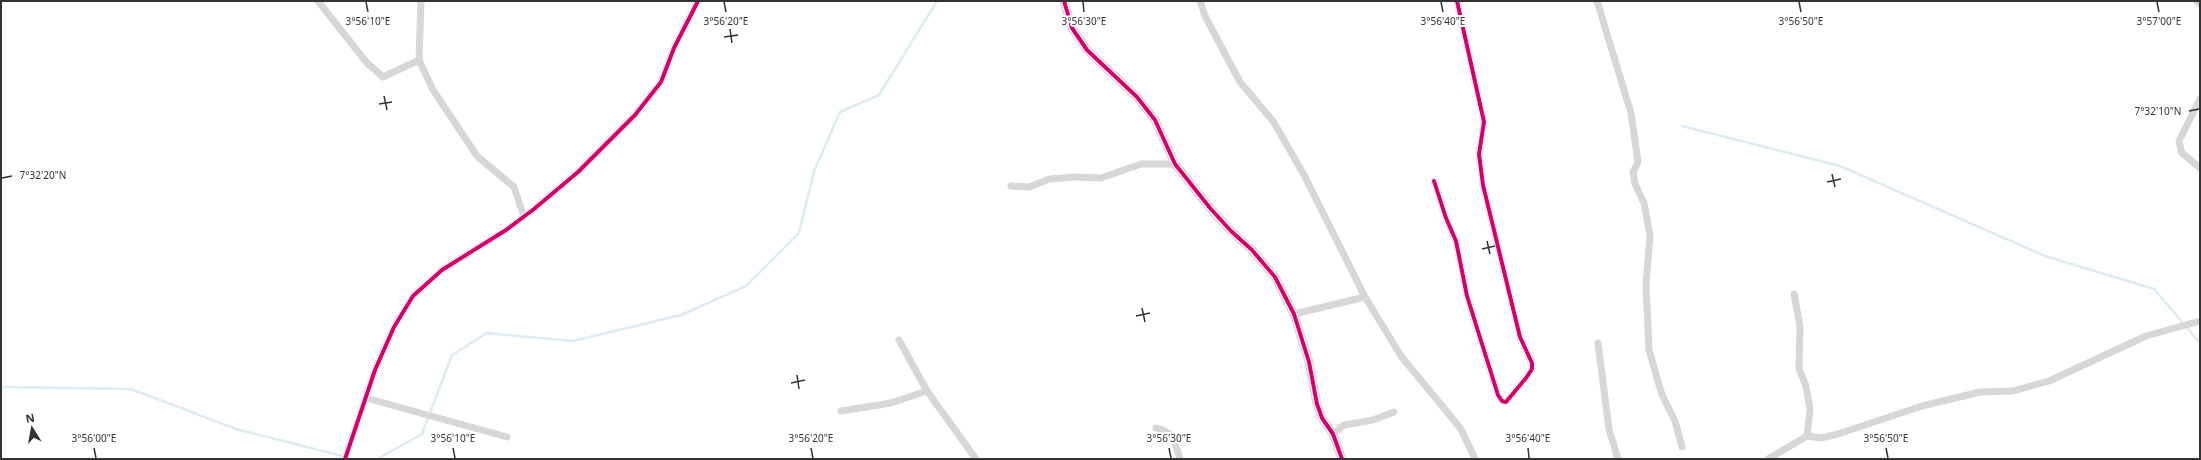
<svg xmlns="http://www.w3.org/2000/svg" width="2201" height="460" font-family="'Noto Sans',sans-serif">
<rect width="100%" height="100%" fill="#fff"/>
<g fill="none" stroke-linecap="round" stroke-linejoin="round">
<g stroke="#ddebf3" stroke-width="2.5">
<path d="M1682 126 1840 166 2045 256 2154 289 2200 343"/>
<path d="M1 387 131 389 236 429 346 457"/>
<path d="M377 459 422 434 452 355 487 333 573 341 681 315 746 286 799 233 814 171 840 112 879 95 937 1"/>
</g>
<g stroke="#d7d7d7" stroke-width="7">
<path d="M318 1 367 63 383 77 419 60"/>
<path d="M421 1 419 60 433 90 477 156 514 187 524 217"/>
<path d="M1200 1 1205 16 1240 82 1273 121 1304 175 1365 297 1401 356 1461 429 1475 459"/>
<path d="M1597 1 1631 113 1638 162 1633 172 1635 184 1644 203 1650 235 1646 285 1649 350 1662 395 1675 421 1682 447"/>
<path d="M2197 1 2200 4"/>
<path d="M2200 99 2179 141 2182 153 2200 168"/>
<path d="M1434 181 1446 218 1456 241 1467 296 1498 395 1502 401 1506 402 1526 378 1532 369V363L1520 337 1483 185 1479 154 1484 122 1457 1"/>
<path d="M1011 186 1029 187 1050 179 1076 177 1101 178 1141 164H1175"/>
<path d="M1794 294 1800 326 1799 369 1806 386 1810 409 1807 436"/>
<path d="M1294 314 1365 297"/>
<path d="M899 340 927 391 976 459"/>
<path d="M1598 343 1609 429 1618 459"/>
<path d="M366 398 507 437"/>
<path d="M841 411 891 403 927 391"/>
<path d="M1156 428C1174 431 1175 443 1180 459"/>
<path d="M1333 434 1344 425 1373 420 1394 412"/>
<path d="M345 459 375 370 394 327 413 296 442 270 506 230 534 209 578 172 635 115 661 82 674 48 698 1"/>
<path d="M1768 459 1807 436 1821 438 1838 434 1922 406 1980 392 2013 391 2049 381 2146 336 2200 321"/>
</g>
<path stroke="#d7d7d7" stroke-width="9" d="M1064 1 1072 28 1087 50 1137 97 1155 120 1175 164 1210 208 1231 231 1252 250 1275 277 1294 314 1309 362 1317 404 1322 418 1333 434 1342 459"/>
<defs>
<g id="cycleway">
<path d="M1064 1 1072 28 1087 50 1137 97 1155 120 1175 164 1210 208 1231 231 1252 250 1275 277 1294 314 1309 362 1317 404 1322 418 1333 434 1342 459"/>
<path d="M1434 181 1446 218 1456 241 1467 296 1498 395 1502 401 1506 402 1526 378 1532 369V363L1520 337 1483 185 1479 154 1484 122 1457 1"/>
<path d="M345 459 375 370 394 327 413 296 442 270 506 230 534 209 578 172 635 115 661 82 674 48 698 1"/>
</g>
</defs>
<use href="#cycleway" stroke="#fff" stroke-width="6"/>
<use href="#cycleway" stroke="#d6006c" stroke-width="4"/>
</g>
<path fill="none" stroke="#333" stroke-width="1.5" d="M366 2 368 12M724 2 726 12M1083 2 1084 12M1441 2 1443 12M1799 2 1801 12M2157 2 2159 12M730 29 732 43M724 37 738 35M384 96 387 110M379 104 392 102M2189 111 2199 109M1832 174 1835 187M2 178 12 176M1827 182 1841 179M1487 241 1490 254M1482 249 1495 246M1142 308 1145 322M1136 316 1150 313M797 375 799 389M791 383 805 380M94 448 96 458M453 448 455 458M811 448 813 458M1169 448 1171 458M1528 448 1529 458M1886 448 1888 458"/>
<g font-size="10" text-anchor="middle" fill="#333" stroke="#fff" stroke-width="4" stroke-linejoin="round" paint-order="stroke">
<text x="368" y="25">3°56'10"E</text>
<text x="726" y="25">3°56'20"E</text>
<text x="1084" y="25">3°56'30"E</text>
<text x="1443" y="25">3°56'40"E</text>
<text x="1801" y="25">3°56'50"E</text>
<text x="2159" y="25">3°57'00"E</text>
<text x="2158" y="115">7°32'10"N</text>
<text x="43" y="179">7°32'20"N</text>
<text x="94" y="442">3°56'00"E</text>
<text x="453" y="442">3°56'10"E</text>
<text x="811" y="442">3°56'20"E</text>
<text x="1169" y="442">3°56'30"E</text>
<text x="1528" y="442">3°56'40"E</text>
<text x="1886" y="442">3°56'50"E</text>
</g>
<rect width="2201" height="460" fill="none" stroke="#333333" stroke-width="4"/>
<g transform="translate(32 428) rotate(349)" stroke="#ffffff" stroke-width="3" paint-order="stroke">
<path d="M0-3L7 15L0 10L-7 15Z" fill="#333333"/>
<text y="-6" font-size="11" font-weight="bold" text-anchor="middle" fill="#333333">N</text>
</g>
</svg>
